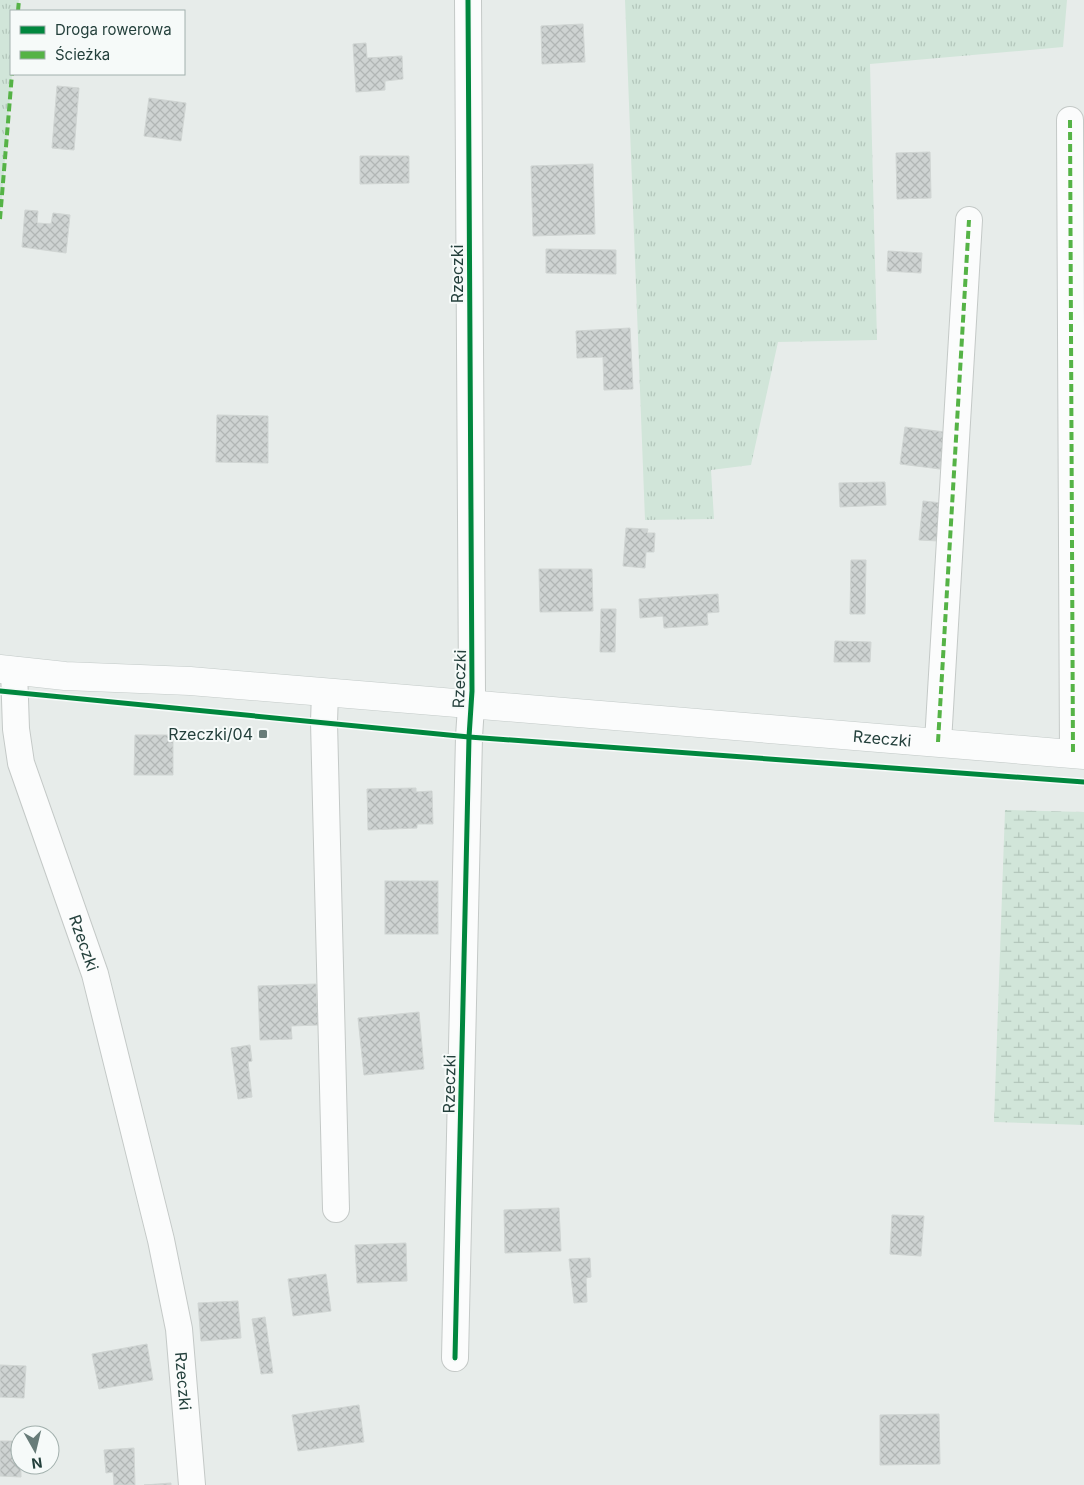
<svg xmlns="http://www.w3.org/2000/svg" width="1084" height="1485" font-family="Inter,sans-serif">
<defs>
<pattern id="grass-tufts" width="24" height="20" patternUnits="userSpaceOnUse" patternTransform="scale(1.25)"><rect width="24" height="20" fill="#d1e5d9"/><path d="M3 7l-1-3M5 7V3M7 7l1-3M15 17l-1-3M17 17v-4M19 17l1-3" fill="none" stroke="#b3c6bb"/></pattern>
<pattern id="wetland-marsh" width="20" height="14" patternUnits="userSpaceOnUse" patternTransform="scale(1.25)"><rect width="20" height="14" fill="#d1e5d9"/><path d="M1 5h8M5 5V1M11 12h8M15 12V8" fill="none" stroke="#b3c6bb"/></pattern>
<pattern id="building-cross-hatch" width="8" height="8" patternUnits="userSpaceOnUse" patternTransform="scale(1.25)"><rect width="8" height="8" fill="#ced3d2"/><path d="M0 0l8 8M0 8l8-8" fill="none" stroke="#b1b6b5"/></pattern>
</defs>
<rect width="100%" height="100%" fill="#e7ecea"/>
<g fill="url(#grass-tufts)">
<path d="M0 0H19L18 11H11L12 74 0 219Z"/>
<path d="M625 0H1067L1063 47 870 64 877 340 778 342 751 465 711 470 714 519 645 520Z"/>
</g>
<path fill="url(#wetland-marsh)" d="M1005 810 1084 812V1125L994 1122Z"/>
<g fill="url(#building-cross-hatch)" stroke="#d0d5d3">
<path d="M583 24 585 62 542 64 541 26Z"/>
<path d="M366 43 367 58 402 56 403 79 385 81V90L356 92 353 44Z"/>
<path d="M57 86 79 88 74 150 52 148Z"/>
<path d="M149 98 186 103 181 141 144 136Z"/>
<path d="M930 152 931 198 897 199 896 153Z"/>
<path d="M360 156H409V183L360 184Z"/>
<path d="M593 164 595 234 533 236 531 166Z"/>
<path d="M25 210 38 211 37 223 51 224 53 213 70 215 66 253 22 247Z"/>
<path d="M546 249 616 250V274L546 273Z"/>
<path d="M888 251 922 253 921 273 887 271Z"/>
<path d="M630 328 633 389 604 390 603 357 577 358 576 331Z"/>
<path d="M217 415 268 416V463L216 462Z"/>
<path d="M905 427 945 432 940 469 900 464Z"/>
<path d="M885 482 886 505 840 507 839 483Z"/>
<path d="M923 501 942 503 939 541 919 540Z"/>
<path d="M626 528 648 529 647 533H655L654 552H646L645 568 623 566Z"/>
<path d="M851 560H866L865 614H850Z"/>
<path d="M539 569H592L593 611 540 612Z"/>
<path d="M718 594 719 612 707 613 708 625 664 628 663 616 640 618 639 599Z"/>
<path d="M601 609H616L615 652H600Z"/>
<path d="M835 641 871 642 870 662H834Z"/>
<path d="M135 735H173V775H134Z"/>
<path d="M416 788V792L432 791 433 824H417V828L368 830 367 789Z"/>
<rect x="385" y="881" width="53" height="53"/>
<path d="M316 984 318 1025 291 1026 292 1039 260 1040 258 986Z"/>
<path d="M419 1012 424 1069 364 1075 358 1018Z"/>
<path d="M250 1045 252 1061 248 1062 252 1097 238 1099 231 1048Z"/>
<path d="M559 1208 561 1251 505 1253 504 1210Z"/>
<path d="M892 1215 924 1216 921 1256 890 1254Z"/>
<path d="M406 1243 407 1281 357 1283 355 1245Z"/>
<path d="M590 1258 591 1277 586 1278 587 1302 574 1303 569 1259Z"/>
<path d="M326 1274 331 1311 293 1316 288 1279Z"/>
<path d="M238 1301 241 1338 201 1341 198 1303Z"/>
<path d="M265 1317 273 1373 261 1374 252 1319Z"/>
<path d="M147 1344 153 1380 99 1389 92 1354Z"/>
<path d="M0 1365 26 1366 24 1398 0 1397Z"/>
<path d="M359 1405 364 1442 298 1451 292 1415Z"/>
<path d="M939 1414 940 1464 880 1465V1415Z"/>
<path d="M0 1441H20L21 1477 0 1476Z"/>
<path d="M134 1448 135 1485H114L113 1472 106 1473 104 1450Z"/>
<path d="M171 1483V1485H144Z"/>
</g>
<g fill="none" stroke-linecap="round" stroke-linejoin="round">
<defs>
<g id="minor">
<path d="M1070 120 1073 754"/>
<path id="s1" d="M14 670 16 729 21 763 95 974 161 1240 179 1329 192 1485"/>
<path d="M325 693 324 722 336 1209"/>
<path d="M938 742 969 220"/>
<path d="M455 1358 469 737 472 691 468 0"/>
</g>
<g id="secondary">
<path id="s2" d="M0 669 65 676 190 681 1084 755"/>
</g>
</defs>
<use href="#minor" stroke="#c4c9c7" stroke-width="28"/>
<use href="#secondary" stroke="#c3cac8" stroke-width="29"/>
<use href="#minor" stroke="#fbfcfc" stroke-width="26"/>
<use href="#secondary" stroke="#fbfcfc" stroke-width="28"/>
<g stroke="#55b346" stroke-width="4" stroke-dasharray="8 4" stroke-linecap="butt">
<path d="M18 11 19 0"/>
<path d="M1070 120 1073 754"/>
<path d="M0 219 12 74"/>
<path d="M938 742 969 220"/>
</g>
<defs>
<g id="cycleway">
<path d="M0 691 469 737 1084 782"/>
<path d="M455 1358 469 737 472 691 468 0"/>
</g>
</defs>
<use href="#cycleway" stroke="#f6faf9" stroke-width="8"/>
<use href="#cycleway" stroke="#00873e" stroke-width="5"/>
</g>
<rect fill="#687c79" stroke="#f6faf9" stroke-width="2" x="258" y="729" width="10" height="10" rx="2.5"/>
<g text-anchor="middle" stroke-width="4" stroke-linejoin="round" paint-order="stroke">
<g font-size="16" fill="#24403c" stroke="#f6faf9">
<text transform="translate(457 274) rotate(-90)" y="6">Rzeczki</text>
<text transform="translate(459 679) rotate(-88)" y="6">Rzeczki</text>
<text dy="6" stroke="none"><textPath href="#s2" startOffset="885">Rzeczki</textPath></text>
<text dy="6" stroke="none"><textPath href="#s1" startOffset="284">Rzeczki</textPath></text>
<text transform="translate(449 1084) rotate(-89)" y="6">Rzeczki</text>
<text dy="6" stroke="none"><textPath href="#s1" startOffset="734">Rzeczki</textPath></text>
</g>
<g font-size="16" fill="#24403c" stroke="#f6faf9" text-anchor="end">
<text x="253" y="740">Rzeczki/04</text>
</g>
</g>
<rect x="10" y="10" width="175" height="65" fill="#f6faf9" stroke="#a2b0ad"/>
<rect x="20" y="26" width="25" height="8" fill="#00873e" stroke="#a2b0ad"/>
<text x="55" y="35" font-size="15" fill="#24403c">Droga rowerowa</text>
<rect x="20" y="51" width="25" height="8" fill="#55b346" stroke="#a2b0ad"/>
<text x="55" y="60" font-size="15" fill="#24403c">Ścieżka</text>
<g transform="translate(35 1450) rotate(172)"><circle r="24" fill="#f6faf9" stroke="#a2b0ad"/>
<path d="M0-4L9 19L0 12L-9 19Z" fill="#687c79"/>
<text y="-8" font-size="14" font-weight="bold" text-anchor="middle" fill="#24403c">N</text>
</g>
</svg>
